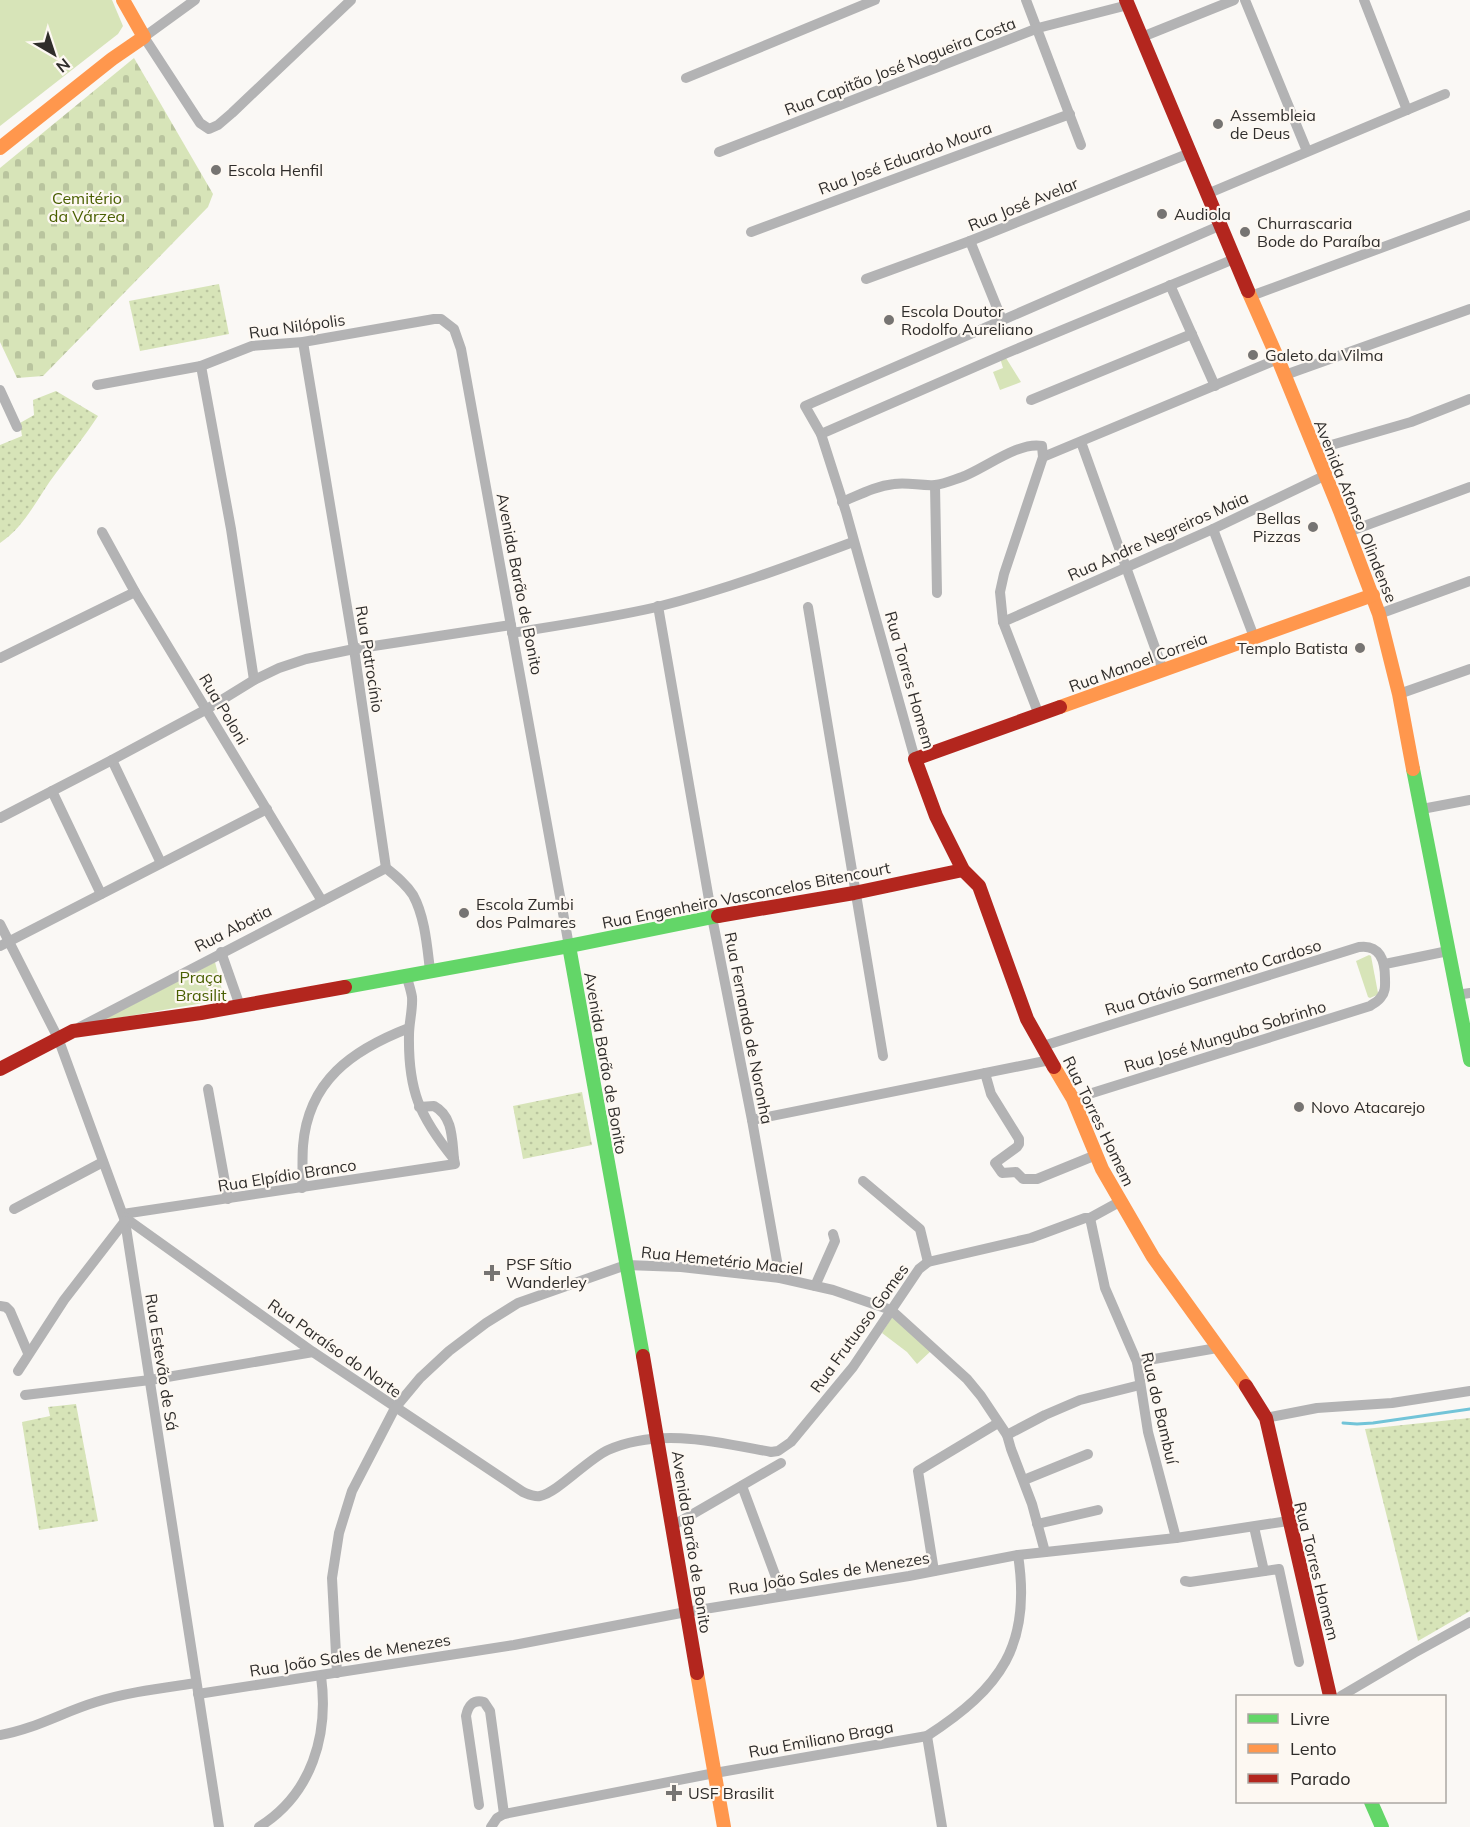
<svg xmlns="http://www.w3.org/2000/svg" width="1470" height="1827" font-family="Mulish,sans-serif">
<defs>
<pattern id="grass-dots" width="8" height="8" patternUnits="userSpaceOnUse" patternTransform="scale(1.5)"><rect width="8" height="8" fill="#d7e4b8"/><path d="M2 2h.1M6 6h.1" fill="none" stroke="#b9c49e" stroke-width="1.8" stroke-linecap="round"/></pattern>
<pattern id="cemetery-stones" width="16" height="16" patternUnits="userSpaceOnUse" patternTransform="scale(1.5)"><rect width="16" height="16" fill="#d7e4b8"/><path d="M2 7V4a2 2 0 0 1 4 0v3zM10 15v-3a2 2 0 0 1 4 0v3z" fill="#b9c49e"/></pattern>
</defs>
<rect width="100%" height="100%" fill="#faf8f5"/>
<g fill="url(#grass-dots)">
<path d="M219 284 229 334 140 351 129 301Z"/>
<path d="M56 391 98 416C85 436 70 454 56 473 39 495 25 527 0 543V445L22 436 20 423 34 415 33 400Z"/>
<path d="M582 1092 592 1145 523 1159 513 1106Z"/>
<path d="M76 1404 98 1521 39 1530 22 1422 50 1416 48 1407Z"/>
<path d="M1470 1418V1611L1418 1641 1365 1429Z"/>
</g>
<path fill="url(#cemetery-stones)" d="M134 58 213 194 208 207 43 376 17 378 0 342V168Z"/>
<g fill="#d7e4b8">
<path d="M0 0H112L123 26 118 34 0 126Z"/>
<path d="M1000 358H1006L1021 382 1000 390 993 372 1003 368Z"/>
<path d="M1369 955 1371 956 1378 993 1377 995 1370 998 1368 997 1356 961Z"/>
<path d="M215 962 223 994 220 1000 101 1021Z"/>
<path d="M892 1317 932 1350 917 1364 907 1352 882 1333Z"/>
</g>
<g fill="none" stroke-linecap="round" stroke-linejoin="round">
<path stroke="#72c4d8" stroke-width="3" d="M1343 1423 1357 1424 1373 1423 1470 1409"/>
<g stroke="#b3b3b4" stroke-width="10">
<path d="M195 0 144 37 200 123 209 129 218 125 232 113 351 0"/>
<path d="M1026 0 1081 145"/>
<path d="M1245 0 1307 151"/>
<path d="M1364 0 1407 110"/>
<path d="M1142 37 1234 0"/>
<path d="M686 78 875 0"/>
<path d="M719 152 1038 28 1128 5"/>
<path d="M1207 194 1445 94"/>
<path d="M751 232 1070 114"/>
<path d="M970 241 1002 320"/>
<path d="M866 279 970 241 1190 153"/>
<path d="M1170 285 1215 386"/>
<path d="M1251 296 1470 215"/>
<path d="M303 342 354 649 386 868C396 876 406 884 413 895 425 917 427 946 430 970"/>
<path d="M201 366 231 529 254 680"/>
<path d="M1285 375 1470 309"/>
<path d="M97 385 201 366 252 346 303 342 434 319H441L454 329 461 349 569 946"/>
<path d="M0 390 17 427"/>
<path d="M1031 400 1192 334"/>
<path d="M821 434 1007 353 1234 259"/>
<path d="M1081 442 1163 670"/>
<path d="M1314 450 1411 422 1470 399"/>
<path d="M1043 457 1278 359"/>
<path d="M935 485 937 593"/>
<path d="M842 502C859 495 875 486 894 484 908 482 921 486 935 485 944 484 953 480 962 477 984 469 1019 441 1042 446L1043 457 1004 574 1000 592 1003 622 1039 715"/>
<path d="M1213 529 1254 637"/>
<path d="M102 532 135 592 322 901"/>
<path d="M1348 532 1470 487"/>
<path d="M658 606 712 917 752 1120 780 1278"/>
<path d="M808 607 883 1056"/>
<path d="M1379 614 1470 581"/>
<path d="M1003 622 1213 529 1326 475"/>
<path d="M512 633C561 625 609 618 657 607 724 590 789 566 853 542"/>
<path d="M0 658 135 592"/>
<path d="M1399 694 1470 669"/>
<path d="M915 759 846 512 821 434 805 406 1219 226"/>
<path d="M112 760 161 863"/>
<path d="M52 791 101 894"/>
<path d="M1422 809 1470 800"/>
<path d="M0 818 112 760 207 709 254 680 279 668 306 659 354 649 511 625"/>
<path d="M0 924 58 1038 125 1221 219 1827"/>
<path d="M0 946 267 809"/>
<path d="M221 952 240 1006"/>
<path d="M1385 964 1448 951"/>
<path d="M1457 995 1470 993"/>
<path d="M80 1027 386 868"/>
<path d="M1043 1046 1359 947C1380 944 1385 961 1385 978 1385 985 1386 991 1381 997 1379 1001 1374 1003 1370 1006L1073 1099"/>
<path d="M985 1073 991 1094 1019 1139V1144L1017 1147 995 1163 1002 1173 1016 1172 1023 1179H1037L1096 1155"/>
<path d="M208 1089 228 1199"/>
<path d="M419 1107 434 1106C453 1116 452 1139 454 1159"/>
<path d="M752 1120 1050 1060"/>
<path d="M863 1181 920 1229 928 1262"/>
<path d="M302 1188C303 1174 302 1160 303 1146 308 1081 352 1050 409 1028"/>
<path d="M14 1209 103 1162"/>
<path d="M123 1214 455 1164 454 1159C419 1116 408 1090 409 1035 409 1022 413 1009 412 997 411 990 408 982 406 974"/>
<path d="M124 1217 313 1352 523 1492C528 1494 534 1497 540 1496 557 1493 588 1459 608 1450 659 1427 718 1442 771 1452L778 1451 791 1442 853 1367 919 1269 928 1262 1031 1238 1085 1218H1090L1121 1201"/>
<path d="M1090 1218 1105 1288 1137 1362 1148 1432 1176 1538"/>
<path d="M815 1286 835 1241 833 1234"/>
<path d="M0 1306 6 1307 10 1311 28 1353"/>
<path d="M1137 1362 1217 1348"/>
<path d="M18 1371 64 1300 125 1221"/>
<path d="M25 1395 150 1380 313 1352"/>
<path d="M1266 1418 1317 1408 1392 1403 1470 1391"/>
<path d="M1007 1435 1045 1415 1080 1400 1140 1385"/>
<path d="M1024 1480 1088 1454"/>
<path d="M742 1486 783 1596"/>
<path d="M1037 1524 1098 1510"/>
<path d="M672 1526 781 1463"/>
<path d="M1254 1527 1264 1571"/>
<path d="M934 1571 918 1471 998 1423"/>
<path d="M1185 1581 1190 1582 1279 1569 1299 1662"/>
<path d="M337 1673 332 1578 339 1533 352 1491 395 1408 420 1378 449 1351 486 1323 518 1303 626 1265 681 1267 780 1278 833 1290 891 1310 967 1379 981 1396 1007 1435 1011 1449 1032 1504 1045 1552"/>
<path d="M198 1694 514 1645 686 1612 909 1576 1018 1555 1176 1538 1288 1521"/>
<path d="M1341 1696 1414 1653 1470 1622"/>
<path d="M0 1735C35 1729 63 1712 96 1702 128 1692 163 1688 196 1683"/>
<path d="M927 1736 942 1827"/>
<path d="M479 1805 466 1716C468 1706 473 1699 484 1702L490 1711 504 1814"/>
<path d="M259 1827C312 1794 329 1735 321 1676"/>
<path d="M491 1827 497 1818 504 1814 715 1773 927 1736C1001 1688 1032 1645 1018 1555"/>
</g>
<g stroke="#63d668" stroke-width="14">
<path d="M1413 769 1470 1060"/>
<path d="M569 946 643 1356"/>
<path d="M345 987 569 946 718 916"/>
<path d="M1371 1802 1382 1827"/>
</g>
<g stroke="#ff974d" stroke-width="14">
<path d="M0 148 112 59 144 37 123 0"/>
<path d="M1248 291 1278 359 1340 511 1379 614 1399 694 1413 769"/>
<path d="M1060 707 1373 595"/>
<path d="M1054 1067 1073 1099 1102 1169 1153 1257 1246 1386"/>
<path d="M697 1673 724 1827"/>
</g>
<g stroke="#b3261e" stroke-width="14">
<path d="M1126 0 1248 291"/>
<path d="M718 916 854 893 963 870"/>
<path d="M1054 1067 1027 1019 979 886 963 870 936 816 915 759 1060 707"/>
<path d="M0 1069 73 1031 201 1013 345 987"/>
<path d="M643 1356 697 1673"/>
<path d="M1246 1386 1266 1418 1330 1696"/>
</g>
</g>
<g fill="#767472" stroke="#fdf8f2" stroke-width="2">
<circle cx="1218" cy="124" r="6"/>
<circle cx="216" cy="170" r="6"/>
<circle cx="1162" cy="214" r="6"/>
<circle cx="1245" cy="232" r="6"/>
<circle cx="889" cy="320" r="6"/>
<circle cx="1253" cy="355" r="6"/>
<circle cx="1313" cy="527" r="6"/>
<circle cx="1360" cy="648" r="6"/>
<circle cx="464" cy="913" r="6"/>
<circle cx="1299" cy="1107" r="6"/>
<path d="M489 1264h6v6h6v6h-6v6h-6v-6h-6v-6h6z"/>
<path d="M671 1784h6v6h6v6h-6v6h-6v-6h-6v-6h6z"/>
</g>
<g text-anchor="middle" stroke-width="4.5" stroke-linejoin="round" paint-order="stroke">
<g font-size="16" fill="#2f2d2b" stroke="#fdf8f2">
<text transform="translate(900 66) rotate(-21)" y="6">Rua Capitão José Nogueira Costa</text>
<text transform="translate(905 158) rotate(-20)" y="6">Rua José Eduardo Moura</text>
<text transform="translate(1023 204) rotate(-22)" y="6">Rua José Avelar</text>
<text transform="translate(297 326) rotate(-8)" y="6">Rua Nilópolis</text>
<text transform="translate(1356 511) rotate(68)" y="6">Avenida Afonso Olindense</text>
<text transform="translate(1158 536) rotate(-24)" y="6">Rua Andre Negreiros Maia</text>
<text transform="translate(520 584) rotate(79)" y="6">Avenida Barão de Bonito</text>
<text transform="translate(370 659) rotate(81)" y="6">Rua Patrocínio</text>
<text transform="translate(1138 662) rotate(-20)" y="6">Rua Manoel Correia</text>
<text transform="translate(910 680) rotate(74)" y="6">Rua Torres Homem</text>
<text transform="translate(224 709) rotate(59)" y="6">Rua Poloni</text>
<text transform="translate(746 895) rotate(-11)" y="6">Rua Engenheiro Vasconcelos Bitencourt</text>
<text transform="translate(233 928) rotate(-27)" y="6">Rua Abatia</text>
<text transform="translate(1213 977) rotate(-17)" y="6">Rua Otávio Sarmento Cardoso</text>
<text transform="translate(749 1028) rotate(79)" y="6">Rua Fernando de Noronha</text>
<text transform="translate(1225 1036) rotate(-17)" y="6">Rua José Munguba Sobrinho</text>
<text transform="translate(606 1063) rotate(80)" y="6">Avenida Barão de Bonito</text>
<text transform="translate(1099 1121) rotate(64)" y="6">Rua Torres Homem</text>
<text transform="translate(287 1175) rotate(-9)" y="6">Rua Elpídio Branco</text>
<text transform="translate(722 1260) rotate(6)" y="6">Rua Hemetério Maciel</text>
<text transform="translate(859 1328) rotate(-54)" y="6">Rua Frutuoso Gomes</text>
<text transform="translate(335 1348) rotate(35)" y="6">Rua Paraíso do Norte</text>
<text transform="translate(162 1362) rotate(81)" y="6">Rua Estevão de Sá</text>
<text transform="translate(1160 1408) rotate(77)" y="6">Rua do Bambuí</text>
<text transform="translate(692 1542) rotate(81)" y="6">Avenida Barão de Bonito</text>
<text transform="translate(1317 1571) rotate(76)" y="6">Rua Torres Homem</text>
<text transform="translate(829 1573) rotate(-9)" y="6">Rua João Sales de Menezes</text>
<text transform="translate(350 1655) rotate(-9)" y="6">Rua João Sales de Menezes</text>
<text transform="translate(821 1739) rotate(-10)" y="6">Rua Emiliano Braga</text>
</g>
<g font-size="16" fill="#2f2d2b" stroke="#fdf8f2" text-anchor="start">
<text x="1230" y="121">Assembleia<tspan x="1230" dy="18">de Deus</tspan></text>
<text x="228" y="176">Escola Henfil</text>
<text x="1174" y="220">Audiola</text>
<text x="1257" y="229">Churrascaria<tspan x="1257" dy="18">Bode do Paraíba</tspan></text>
<text x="901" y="317">Escola Doutor<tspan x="901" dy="18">Rodolfo Aureliano</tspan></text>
<text x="1265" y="361">Galeto da Vilma</text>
<text x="1301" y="524" text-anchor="end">Bellas<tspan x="1301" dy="18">Pizzas</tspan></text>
<text x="1348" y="654" text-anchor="end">Templo Batista</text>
<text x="476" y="910">Escola Zumbi<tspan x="476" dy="18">dos Palmares</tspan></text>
<text x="1311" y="1113">Novo Atacarejo</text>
<text x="506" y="1270">PSF Sítio<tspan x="506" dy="18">Wanderley</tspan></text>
<text x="688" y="1799">USF Brasilit</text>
</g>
<g font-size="16" fill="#495f00" stroke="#fdf8f2">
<text x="87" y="204">Cemitério<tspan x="87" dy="18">da Várzea</tspan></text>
<text x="201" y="983">Praça<tspan x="201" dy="18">Brasilit</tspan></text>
</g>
</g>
<rect x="1236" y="1695" width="210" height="108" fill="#fdf8f2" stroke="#aba7a2" stroke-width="1.5"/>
<rect x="1248" y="1714" width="30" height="9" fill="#63d668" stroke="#aba7a2" stroke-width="1.5"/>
<text x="1290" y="1725" font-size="18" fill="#2f2d2b">Livre</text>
<rect x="1248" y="1744" width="30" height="9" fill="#ff974d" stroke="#aba7a2" stroke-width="1.5"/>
<text x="1290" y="1755" font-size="18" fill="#2f2d2b">Lento</text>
<rect x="1248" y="1774" width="30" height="9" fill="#b3261e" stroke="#aba7a2" stroke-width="1.5"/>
<text x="1290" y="1785" font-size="18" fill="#2f2d2b">Parado</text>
<g transform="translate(54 54) rotate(141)" stroke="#fdf8f2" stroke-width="4.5" paint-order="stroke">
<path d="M0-4.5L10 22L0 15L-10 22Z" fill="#2f2d2b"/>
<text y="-9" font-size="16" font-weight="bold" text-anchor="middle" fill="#2f2d2b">N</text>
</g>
</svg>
